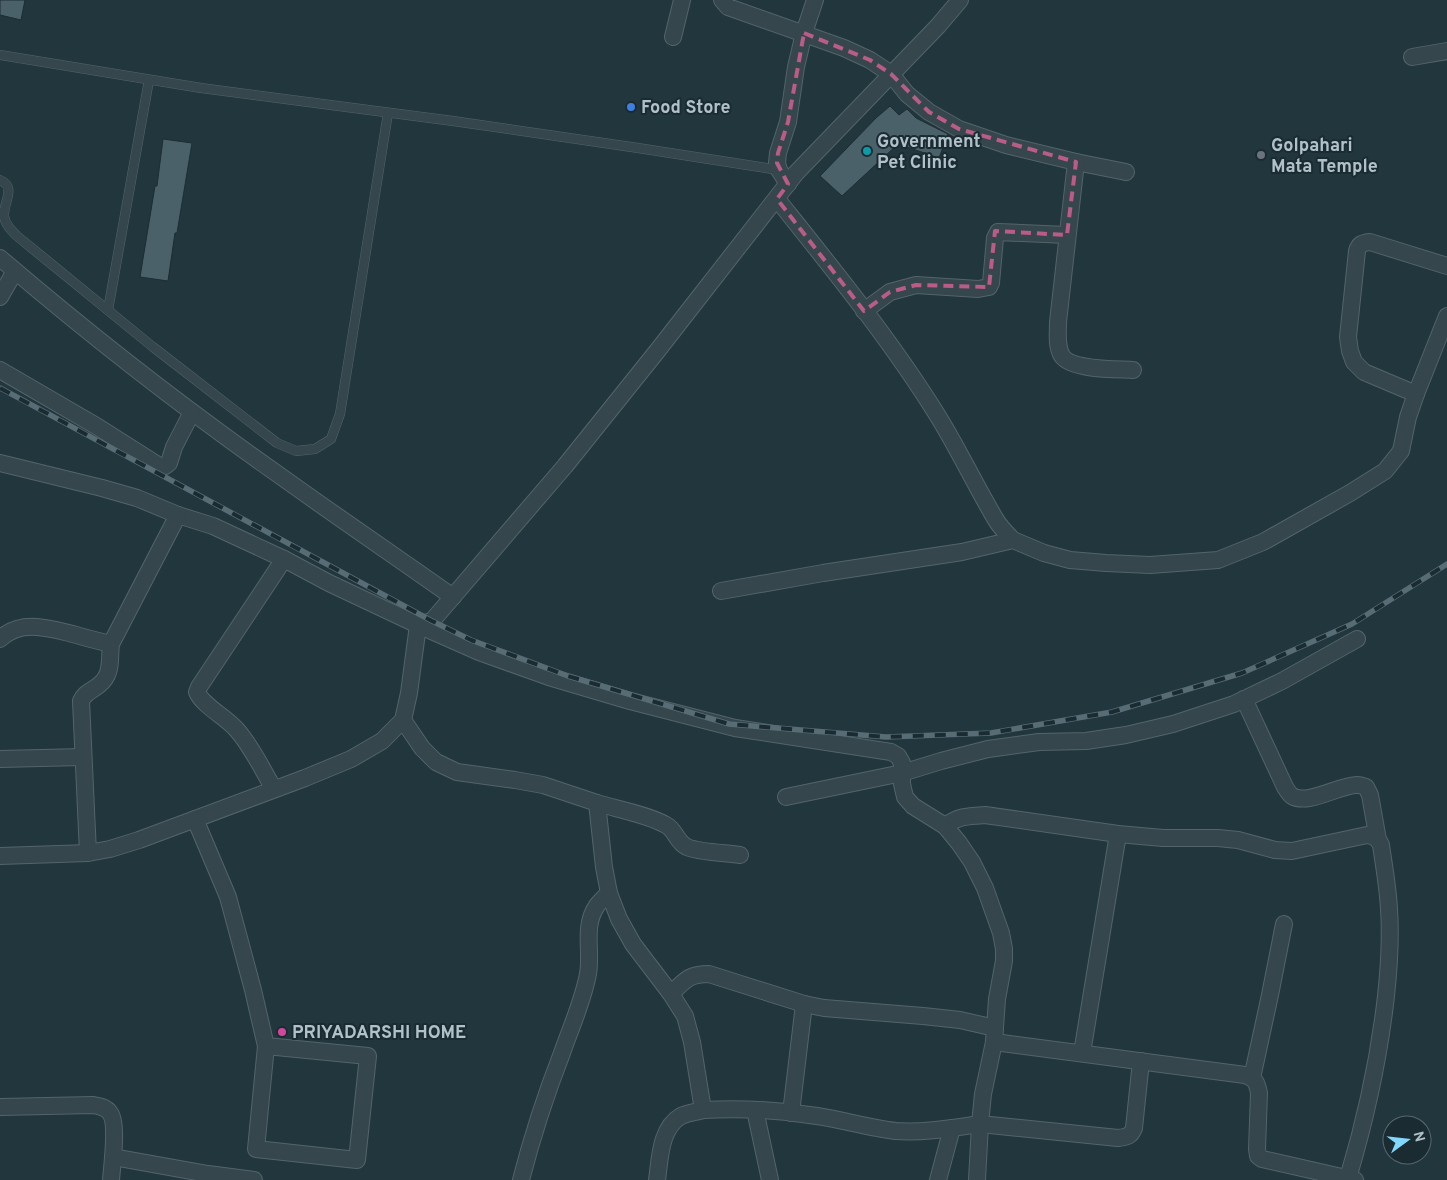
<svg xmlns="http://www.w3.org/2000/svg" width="1447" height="1180" font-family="Overpass,sans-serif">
<rect width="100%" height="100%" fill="#21363d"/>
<g fill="#4a6169" stroke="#1d2d34">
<path d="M0 0H25L21 20 0 15Z"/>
<path d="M890 106 899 115 907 109 916 118 948 134 939 158 898 144 842 196 820 176 876 118Z"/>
<path d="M163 139 192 143 177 233H175L168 281 140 277 155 186H157Z"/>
</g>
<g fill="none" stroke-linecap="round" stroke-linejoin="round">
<defs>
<g id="lane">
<path d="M0 55 201 88 453 121 638 148 779 170"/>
<path d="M0 180C17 187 3 203 4 216 5 224 11 230 17 236L153 347 277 443 296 451 315 449 331 439 340 414 388 113"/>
<path d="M108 310 149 80"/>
</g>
<g id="street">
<path d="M722 0 728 7 844 48 870 60 891 74 907 94 929 112 959 129 1006 145 1076 162 1126 172"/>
<path d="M673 37 682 0"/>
<path d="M1412 57 1447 51"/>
<path d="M1076 162 1058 322C1058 333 1056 346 1062 356 1071 370 1117 369 1133 370"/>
<path d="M788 184 779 170 777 163 778 153 788 122 796 67 804 33 815 0"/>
<path d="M777 199C832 268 889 338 936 413 958 448 975 485 996 520 1000 527 1007 534 1013 540"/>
<path d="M0 258C90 335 182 407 279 475 336 516 395 556 453 597"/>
<path d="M0 297 15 271"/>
<path d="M864 311 890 292 916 285 978 289 989 287 991 283 995 238 998 232 1067 235"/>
<path d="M0 370 98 427 161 467 165 466 169 463 174 447 192 412"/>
<path d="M1416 394 1364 372 1354 362 1350 351 1348 337 1357 251C1359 244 1362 243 1370 242L1447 266"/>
<path d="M0 463 102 488 137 498 178 515 213 526 284 559 329 583 418 625 479 652 549 677 630 701 735 728 891 752 898 756 902 763V784L905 797 913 806 945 826 959 843 972 862 985 888 1001 933 1004 949V961L997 999 994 1042 983 1094 980 1124 1118 1138C1127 1137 1131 1136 1134 1128L1141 1061"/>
<path d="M721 591 823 573 962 552 1013 540 1044 553 1070 560 1106 563 1150 565 1218 560 1263 542 1350 493 1385 471 1401 451 1408 417 1416 394 1447 316"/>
<path d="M0 639C20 619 49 628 73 634 86 638 98 641 111 644"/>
<path d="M1244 699 1285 787C1287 790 1289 794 1292 796 1308 806 1341 784 1358 785 1361 785 1363 786 1366 787L1370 795 1378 840"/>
<path d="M403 720 422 748 436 762 457 772 515 780 543 785 597 803 604 867 609 893 619 919 633 944 671 994 685 1016 692 1042 703 1110C741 1108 780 1110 817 1116 844 1120 869 1128 896 1131 923 1133 952 1128 980 1124L977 1180"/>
<path d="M0 759 83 757"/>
<path d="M274 789C262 769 252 747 237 730 227 718 202 705 197 692L199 687 284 559"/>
<path d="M786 797 902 773 941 761 988 749 1039 742 1086 741 1126 735 1173 724 1234 704 1282 681 1357 639"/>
<path d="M597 803C617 809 649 815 666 825 676 830 676 842 687 847 697 852 727 853 740 855"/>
<path d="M195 819 228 897 253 990 266 1046 368 1056 357 1160 256 1149 266 1046"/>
<path d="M945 826C959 816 968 816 985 815L1118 834 1163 838H1218L1238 840 1275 850 1292 851 1367 835C1374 836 1378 838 1381 845 1384 866 1388 888 1389 909 1391 938 1389 968 1386 996 1379 1058 1366 1118 1348 1178"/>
<path d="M88 853 81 701C85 692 92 691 99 685 113 674 109 659 111 644L178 515"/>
<path d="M0 856 88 853 110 849 139 840 305 778 351 759 382 741 403 720 409 693 418 625 432 621 565 466 658 350 796 173 938 26 960 0"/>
<path d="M671 994C685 980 689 974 709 974L804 1004 824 1008 923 1016 960 1020 995 1028"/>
<path d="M994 1042 1245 1075C1256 1079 1257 1083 1259 1093L1257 1149 1258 1156 1262 1159 1355 1180"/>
<path d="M1082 1053 1118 834"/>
<path d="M1252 1078 1270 995 1284 924"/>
<path d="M0 1107 93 1105C99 1106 106 1107 110 1113 118 1123 112 1166 111 1180"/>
<path d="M755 1110 770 1180"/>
<path d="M791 1113 804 1004"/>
<path d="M113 1157 208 1174 254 1180"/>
<path d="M521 1180C532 1137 546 1094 562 1053 571 1027 583 1001 588 974 592 951 583 927 596 907 599 902 605 897 609 893"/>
<path d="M657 1180C660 1159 660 1128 681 1116 687 1113 696 1112 703 1110"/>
<path d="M938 1180 952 1128"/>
</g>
</defs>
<use href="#lane" stroke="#54646b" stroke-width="10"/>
<use href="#street" stroke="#54646b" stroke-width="18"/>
<use href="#lane" stroke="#35474d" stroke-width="9"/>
<use href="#street" stroke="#35474d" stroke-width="16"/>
<defs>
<path id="rail" d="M0 388 432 621 471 640 568 676 729 724 886 737 991 733 1112 712 1242 673 1352 624 1447 564"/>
</defs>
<use href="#rail" stroke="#576c75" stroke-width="5.5"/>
<use href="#rail" stroke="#1b2b32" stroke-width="4" stroke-dasharray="11" stroke-linecap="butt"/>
</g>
<path fill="none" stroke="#bb5c87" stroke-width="4" stroke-dasharray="10 6" stroke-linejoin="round" d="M804 33 870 60 891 74 929 112 959 129 1076 162 1067 235 995 231 989 287 916 285 890 292 864 311 777 199 788 184 777 163 778 153 788 122Z"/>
<circle fill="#3f7fe0" stroke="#1b2b32" stroke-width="2" cx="631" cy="107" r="5"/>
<circle fill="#0f9aa8" stroke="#1b2b32" stroke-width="2" cx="867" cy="151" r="5"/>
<circle fill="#6b7280" stroke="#1b2b32" stroke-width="2" cx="1261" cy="155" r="5"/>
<circle fill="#d1479c" stroke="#1b2b32" stroke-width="2" cx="282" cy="1032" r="5"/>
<g text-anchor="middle" stroke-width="4" stroke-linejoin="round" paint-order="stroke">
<g font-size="18" font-weight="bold" fill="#b1c1c9" stroke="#1b2b32" text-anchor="start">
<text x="641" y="113">Food Store</text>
<text x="877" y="147">Government<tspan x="877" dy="21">Pet Clinic</tspan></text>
<text x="1271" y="151">Golpahari<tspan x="1271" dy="21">Mata Temple</tspan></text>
<text x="292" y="1038">PRIYADARSHI HOME</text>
</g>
</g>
<g transform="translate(1407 1140) rotate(75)"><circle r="24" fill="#1b2b32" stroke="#57676e"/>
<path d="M0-4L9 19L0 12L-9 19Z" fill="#81d7fe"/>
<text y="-8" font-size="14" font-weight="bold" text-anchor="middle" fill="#b1c1c9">N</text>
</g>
</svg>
